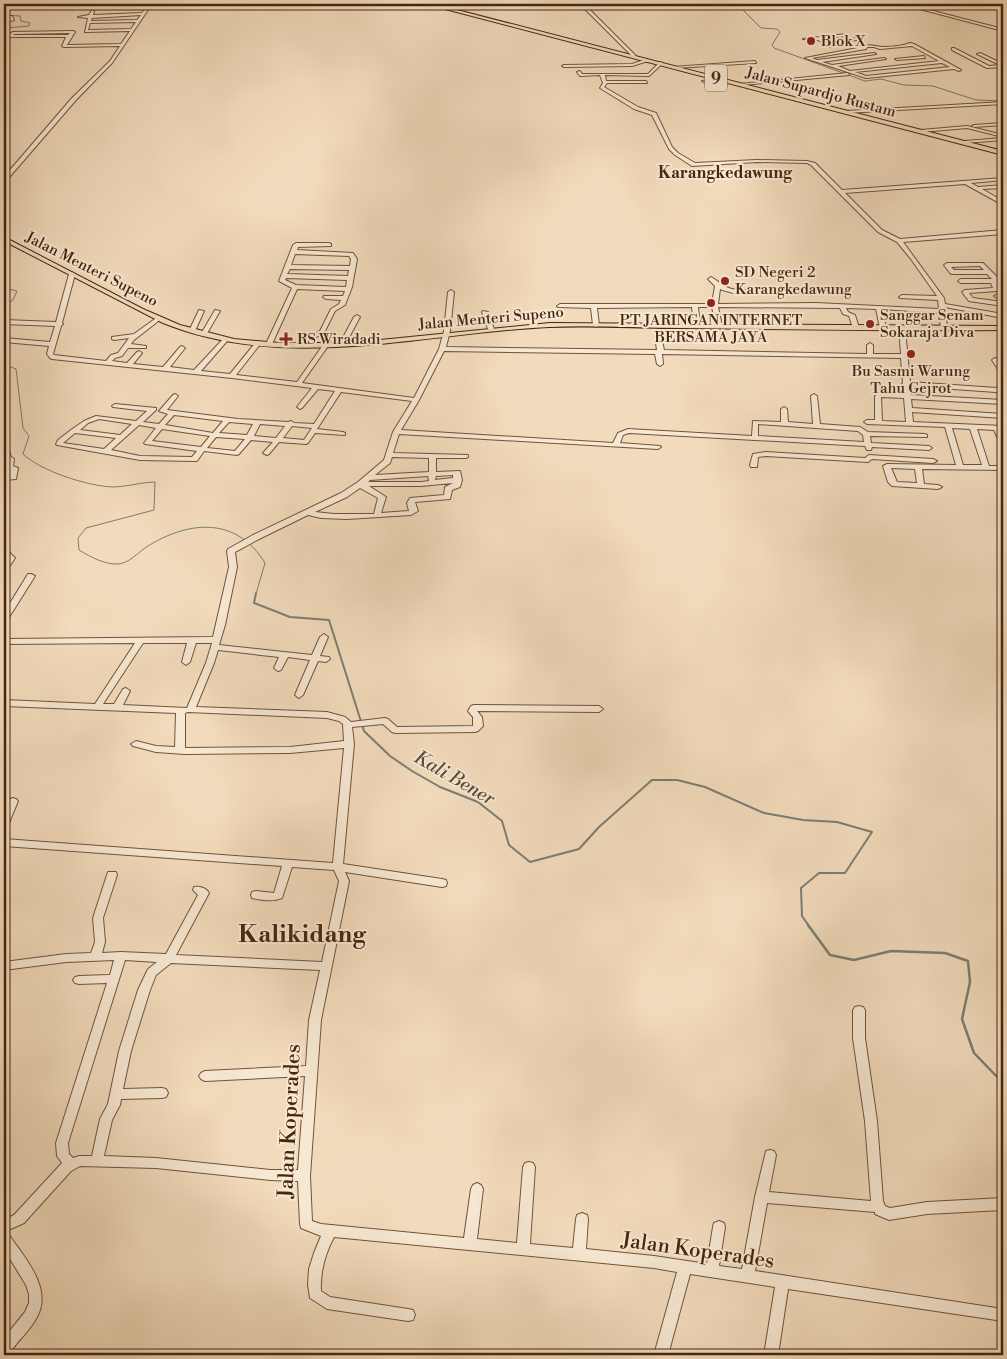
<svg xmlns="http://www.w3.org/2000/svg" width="1007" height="1359" font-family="'Libre Bodoni',serif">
<rect width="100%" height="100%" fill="#f2dbbc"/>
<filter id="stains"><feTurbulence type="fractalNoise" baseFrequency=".004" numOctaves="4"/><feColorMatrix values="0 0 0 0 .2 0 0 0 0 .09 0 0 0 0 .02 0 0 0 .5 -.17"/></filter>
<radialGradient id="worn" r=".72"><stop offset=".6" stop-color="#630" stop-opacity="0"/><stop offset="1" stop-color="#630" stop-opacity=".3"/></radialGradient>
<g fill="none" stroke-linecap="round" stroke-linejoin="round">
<g stroke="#7a7e74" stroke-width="1">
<path d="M755 4 741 8 761 28 777 29 780 32 772 45 774 48 865 81 881 79 904 85 933 86 976 100 1003 101"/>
<path d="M4 15 20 16 21 21 30 23 29 26 7 28 4 32"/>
<path d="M4 288 17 291 13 300 4 305"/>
<path d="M4 364 16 369 23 428 29 436 23 454C41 471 87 486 113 487 127 487 141 482 155 482L154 510 86 528 78 538 79 550C91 557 105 565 119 564 131 562 138 552 148 546 190 520 237 517 265 563L256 594"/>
</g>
<path stroke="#7a7e74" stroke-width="2" d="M256 593 254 603 290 617 329 620 364 731 390 756 412 771 440 787 478 802 502 821 509 845 530 862 579 849 599 827 652 780H677L705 787 764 813 803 820 837 822 872 832 845 873H819L801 888 802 916 809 926"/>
<path stroke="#7a7e74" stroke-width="2.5" d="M808 925 830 955 854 960 891 951 945 953 968 961 970 982 962 1019 974 1053 1003 1083"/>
<path fill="#9db9b8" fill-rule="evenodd" d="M957 4 1003 6V10L960 6Z"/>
<defs>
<g id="minor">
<path d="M152 4 112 63 76 100 6 181H4V177L72 98 110 61 120 46 64 47 62 46 66 37H8L7 35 13 32 73 31 75 32 67 45 121 44 130 31 85 32 88 18 78 17 89 15 92 10 94 11 93 15 142 13 147 6 50 9 48 8ZM141 15 137 20 91 21 92 18ZM136 22 131 29 88 30 90 23ZM70 33 68 35H13L14 34Z"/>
<path d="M580 4H584L636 56V58H634Z"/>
<path d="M901 4H906L1003 29V31Z"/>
<path d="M4 16H12L14 20 4 23V21L10 19V18H4Z"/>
<path d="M846 34 847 36 822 39 831 45 849 43 848 45 830 47 818 40 803 39Z"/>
<path d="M857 38 858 40 840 41 838 40Z"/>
<path d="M910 43 914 44 961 70 959 71 954 69 866 78 805 58 863 47 862 46C869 44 875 46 882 47 890 47 903 46 910 43ZM912 46 939 61 850 71 838 66 886 59 884 58 832 65 822 62 876 54 874 53 817 60 812 58 866 49 867 47H874L880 49ZM942 63 950 67 866 76 855 72Z"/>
<path d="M952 48H954L989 66 1000 65 977 54 980 53 1003 64V67L987 68 952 50Z"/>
<path d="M924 56 925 58 897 60 895 59Z"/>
<path d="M647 59 648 61 632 66 564 67 562 66 564 65 632 64Z"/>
<path d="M755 61 756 63 675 68 673 67Z"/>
<path d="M660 62 663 63 649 76 605 75 606 81H646L647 83H607L604 87 638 107 656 113 672 147 678 153 695 163 757 160 807 161 815 163 842 190 1003 178V180L971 183 978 187 1003 185V188L982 189 1003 201V205L965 184 845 193 882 230 900 239 1003 230V234L903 242 944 298 945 304 1003 314V318L945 307 947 328 944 330 941 328 939 313 882 309 886 328 883 330 880 328 876 309 846 308 848 312 855 315 859 328 856 330 853 328 849 316 843 314 840 308 718 307 722 326 719 328 716 326 712 307H698L700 326 697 328 694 326 692 307 597 308 599 325 596 327 593 325 591 308 558 307 557 306 560 304H712L715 286 708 279 711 277C720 282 725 289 737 290 744 291 751 289 757 292 746 297 731 293 720 289L718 304 816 303 939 309 938 300 900 298 899 297 902 295 937 296 911 259 897 242 878 232 811 165 807 163 757 162 692 166 675 155 669 149 652 115 634 109 600 88 603 83 600 75 580 76 577 72 580 71 582 74H648Z"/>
<path d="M848 73 849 75 742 85 740 84Z"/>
<path d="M724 79 725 81 704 82 702 81Z"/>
<path d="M1003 102V104L846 113 844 112 846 111Z"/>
<path d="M1003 123V125L974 127 972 126 974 125Z"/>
<path d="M967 126 1003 135V137L967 128 921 132 919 131 921 130Z"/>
<path d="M1003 138V140L965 143 963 142 965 141Z"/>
<path d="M329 243 331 244V246L298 247 297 250 353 253 357 259 352 287 345 305 335 311 324 333 314 338 308 347H304L303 346 310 336 320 331 331 309 339 304 341 300 326 299 323 297 324 296H343L345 291 297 289 272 344 267 345 266 344 292 288 279 281 293 245 296 243ZM295 254 349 256 351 259 350 266 291 265ZM290 269 349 270 348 276 287 274ZM286 278 347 280 346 287 296 285 285 280Z"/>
<path d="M983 263 1001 281 997 283 1000 289 997 291 969 293 973 298 1003 302V306L969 301 962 292 965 290 993 288 991 283H961L958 281 961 279H992L987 274H952L950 273 944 265 947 263ZM980 266 984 270H954L951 267Z"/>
<path d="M72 272 75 274 62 323 63 324 61 326 53 354 54 355 106 361 111 355 118 353 129 338 114 340 112 339V337L134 334 159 316 162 318 161 319 134 340 131 344 146 346V348H128L122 356 115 358 112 361 127 363 137 352 139 351 142 353 133 364 163 367 180 347 182 346 185 348 170 367 194 370 224 338 226 337 229 339 228 340 201 371 230 374 256 342 258 341 261 343 236 375 297 382 323 345 325 344 328 346 302 383 414 398 439 349 444 331 448 292 451 290 454 292 450 331 446 347 657 350 655 336 658 334 661 336 664 350 867 354V345L870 343 873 345V354H901L899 329 902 327 905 329 910 382 997 388 1003 391V395L996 392 910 386 911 395 1003 400V404L911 399 912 408 1003 414V418L912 412 913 422 1003 426V430H1001L1003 435V445L1000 443 994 430 977 429 989 466H1003V470L922 469 924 484 938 485 942 487 938 489 892 486 888 482 883 466 887 464 956 465 945 427 867 424 864 422 867 420H875V396L880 393 904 394 903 386 902 384 903 383 901 358 662 354 663 364 660 366 657 364 655 354 444 351 419 400 401 430 613 443 618 433 628 429 752 436 753 421 781 422V409L784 407 787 409 788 422 813 424 811 396 814 394 817 396 820 424 860 427 868 432 925 434 927 435V437L870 436 871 443 929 446 932 448 929 450 872 447 871 450H867L865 446 629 433 623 435 620 443 660 446 661 447 658 449 399 434 393 453 468 455V457L466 458H436V472L460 471 462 480 460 487 452 490 450 499 415 502 418 511 411 515 347 519 321 518 308 515 259 539 235 552 237 567 225 625 219 645 312 655 320 637 324 634 328 637 320 656 329 657 330 659 326 662 318 661 303 695 299 698 295 695 310 660 288 657 281 670 278 671 274 668 279 657 218 650 214 663 196 707 327 712 345 717 351 722 385 718 388 719 397 727 473 726V717L468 711 471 706 474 705 599 706 603 709 599 712 477 711 482 717 483 726 478 731 475 732 395 733 392 732 383 724 352 727 354 744 343 864 442 879 446 880 447 883 446 886 442 887 345 872 349 881 321 1020 310 1176 312 1221 321 1224 464 1238 471 1189 473 1185 477 1183 481 1185 483 1189 477 1239 517 1243 523 1167 525 1163 529 1162 533 1163 535 1167 530 1244 573 1248 576 1219 577 1215 582 1213 587 1215 588 1219 586 1249 654 1256 707 1264 713 1227 714 1223 719 1221 724 1223 725 1227 719 1266 742 1269 755 1197 766 1151 770 1150 774 1151 776 1155 769 1192 871 1201 865 1121 853 1038V1010L855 1007 859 1006 863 1007 865 1010V1038L877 1121 883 1201 885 1206 890 1208 927 1202 1003 1198V1210L927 1214 889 1220 875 1214V1212L767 1203 755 1271 1003 1309V1321L788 1289 778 1355H764L775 1287 690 1274 668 1355H654L677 1272 654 1268 334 1237C325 1254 320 1272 321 1291L330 1297 408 1309 413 1310 415 1315 413 1320 408 1321 327 1309 310 1298 308 1285 309 1269 314 1253 321 1236 301 1228 300 1224 298 1181 270 1180 156 1168 80 1166 71 1171 24 1223 4 1232V1220L14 1215 62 1163 57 1156 56 1143 107 983 79 984 75 983 73 980 75 977 79 976 110 975 114 960 66 962 4 970V962L66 954 91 953 95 942 93 918 107 875 108 872H116L117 875 103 918 105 942 102 953 121 952 166 954 198 895 193 890 194 887C200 886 206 888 209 893L176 955 322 962 339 881 334 870 292 867 282 898C273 902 262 900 252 898L251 895 252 892 256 891 274 893 282 866 4 846V839L333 863 344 748 290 753 185 754 156 752 133 746 131 744 136 741 156 746 175 747 176 713 4 706V700L95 704 135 643 4 644V639L213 637 229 567 227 551 228 549 253 535 341 493 358 482 384 460 393 432 412 401 341 392 317 429 343 432 345 433V435L315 433 308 443 306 444 279 442 269 454 267 455 263 453 273 442 251 440 239 454 237 455 204 451 197 461H194L140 460 57 445 56 444 58 440 71 430 84 421 96 416 136 421 147 411 113 407 112 406 115 404 156 408V410L143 422 159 424 168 414 159 411 173 395 175 394 178 396 167 410 238 419 288 422 291 421 294 423 314 424 335 391 318 389 302 408 300 409 297 407 312 388 232 378 52 359 50 358 47 354 49 346 4 342V338L50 342 55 326 4 324V320L56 322 69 274ZM881 397 904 398 906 422 882 421ZM174 415 223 421 213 433 165 425ZM99 419 132 424 120 435 80 430 88 423ZM229 422 253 424 247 435 219 433ZM260 424 285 426 276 438 254 436ZM758 424 858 431 863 435 864 442 758 436ZM139 425 156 428 144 443 145 444 197 451 192 457 140 456 111 450ZM292 426 312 428 304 440 283 438ZM952 428 970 429 982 465H963ZM162 429 210 436 201 447 152 441ZM75 433 116 438 104 449 63 443ZM216 437 245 439 235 451 207 448ZM392 457 429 458V472L375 475 390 463ZM891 468 915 469 917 483 897 482ZM453 475V478L435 480 436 476ZM428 476 429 481 421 482H368L370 480ZM453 483 445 487 444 495 410 498 407 503 409 511 381 513 386 497 369 486H421ZM360 488 378 498 374 514H334L315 512 347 497ZM143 643H187L182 662 186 665 190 662 196 643H212L206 663 187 708 123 705 130 691 126 688 123 689 114 704H103ZM188 712 327 718 339 721 343 724 344 741 290 747 185 748V713ZM125 960 157 962 148 969 138 990 119 1051 108 1104 100 1119 92 1156H79L73 1158 69 1154 68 1143ZM171 963 320 970 309 1020 306 1066 205 1071 201 1073 199 1076 201 1079 205 1081 305 1076 298 1170H270L156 1158 104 1156 112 1120 120 1105 121 1099 162 1098 166 1097 168 1093 166 1089 162 1088 123 1089 131 1051 150 990 156 975Z"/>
<path d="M1003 292V296H1002L1003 298V302L994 296Z"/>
<path d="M199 310 204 311 195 331 190 332 189 331Z"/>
<path d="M215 310 220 311 206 335H202L201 334Z"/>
<path d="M483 311 488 312 494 329 493 330 488 329 482 312Z"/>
<path d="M357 315 360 317 345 345 340 346 339 345 354 317Z"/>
<path d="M995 358 997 359 1003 368V375L1001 374 992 360Z"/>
<path d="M4 442 7 444 11 457 14 459 13 466 18 468 16 479 4 480V476L10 475V469L4 470 6 460 4 459Z"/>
<path d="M766 452 865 458 869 455 933 459 937 461 933 463 872 459 868 462 766 456 758 457 757 467H751L750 465 753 454Z"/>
<path d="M4 550H7L15 558 7 570H4V563L7 558 4 556Z"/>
<path d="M28 574H31L35 576 8 619 4 621V613Z"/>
<path d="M13 798 16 799 18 801 9 823 7 825 4 826V812L10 799Z"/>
<path d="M4 1233 9 1235C24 1257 53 1288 37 1317 30 1331 17 1341 9 1354L4 1355V1338L25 1312 29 1303V1294L26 1285 4 1249Z"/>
</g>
<path id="major" d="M4 237 143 309 180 325 234 339 279 343H324L370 341 550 323 1003 326V330C896 331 788 329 681 328 637 328 593 325 549 327 421 333 287 373 163 323L4 241Z"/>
<path id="highway" d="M426 4H434L1003 151V155Z"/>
</defs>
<use href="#minor" stroke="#71533a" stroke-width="2"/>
<use href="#major" stroke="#46260f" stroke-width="2"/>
<use href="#highway" stroke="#46260f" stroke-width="2"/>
<use href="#minor" fill="#f7e8d3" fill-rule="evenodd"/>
<use href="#major" fill="#f2dbbc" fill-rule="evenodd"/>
<use href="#highway" fill="#f2dbbc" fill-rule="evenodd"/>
</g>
<g fill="#8f2418" stroke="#f7e8d3" stroke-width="2">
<circle cx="811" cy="41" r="5"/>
<circle cx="725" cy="281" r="5"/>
<circle cx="711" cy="303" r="5"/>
<circle cx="870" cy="324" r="5"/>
<path d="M283.5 331.5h5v5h5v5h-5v5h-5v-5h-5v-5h5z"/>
<circle cx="911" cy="354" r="5"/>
</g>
<g text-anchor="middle" stroke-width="4" stroke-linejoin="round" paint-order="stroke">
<g font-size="15" fill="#46260f" stroke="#f7e8d3" text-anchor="start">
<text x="821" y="46">Blok X</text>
<text x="735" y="277">SD Negeri 2<tspan x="735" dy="17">Karangkedawung</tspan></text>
<text x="880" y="320">Sanggar Senam<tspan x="880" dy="17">Sokaraja Diva</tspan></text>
<text x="711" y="325" text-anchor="middle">PT JARINGAN INTERNET<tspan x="711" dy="17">BERSAMA JAYA</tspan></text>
<text x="297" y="344">RS Wiradadi</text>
<text x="911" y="376" text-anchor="middle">Bu Sasmi Warung<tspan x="911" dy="17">Tahu Gejrot</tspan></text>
</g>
<g font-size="15" fill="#46260f" stroke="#f7e8d3">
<text transform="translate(821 92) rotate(15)" y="5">Jalan Supardjo Rustam</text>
<text transform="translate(92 269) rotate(27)" y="5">Jalan Menteri Supeno</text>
<text transform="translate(491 318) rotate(-5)" y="5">Jalan Menteri Supeno</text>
</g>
<rect fill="#f7e8d3" stroke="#7b604a" stroke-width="1" x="705" y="64.5" width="22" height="27" rx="4"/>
<g font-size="16" font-weight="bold" fill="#46260f">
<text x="716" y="84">9</text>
</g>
<g font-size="16" font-weight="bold" fill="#46260f" stroke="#f7e8d3">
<text x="725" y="178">Karangkedawung</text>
</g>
<g font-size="19" font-style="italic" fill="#5c4b39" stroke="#f7e8d3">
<text transform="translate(455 777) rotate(30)" y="7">Kali Bener</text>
</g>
<g font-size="21" fill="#46260f" stroke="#f7e8d3">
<text transform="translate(289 1121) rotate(-87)" y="7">Jalan Koperades</text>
<text transform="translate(698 1250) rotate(8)" y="7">Jalan Koperades</text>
</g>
<g font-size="24" font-weight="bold" fill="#46260f" stroke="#f7e8d3">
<text x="302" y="942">Kalikidang</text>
</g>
</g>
<rect width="1007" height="1359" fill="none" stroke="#f2dbbc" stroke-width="20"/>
<rect x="5" y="5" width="997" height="1349" fill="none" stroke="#46260f" stroke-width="2.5"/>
<rect x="10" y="10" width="987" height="1339" fill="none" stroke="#46260f"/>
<rect width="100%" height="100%" filter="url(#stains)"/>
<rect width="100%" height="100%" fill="url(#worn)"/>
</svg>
